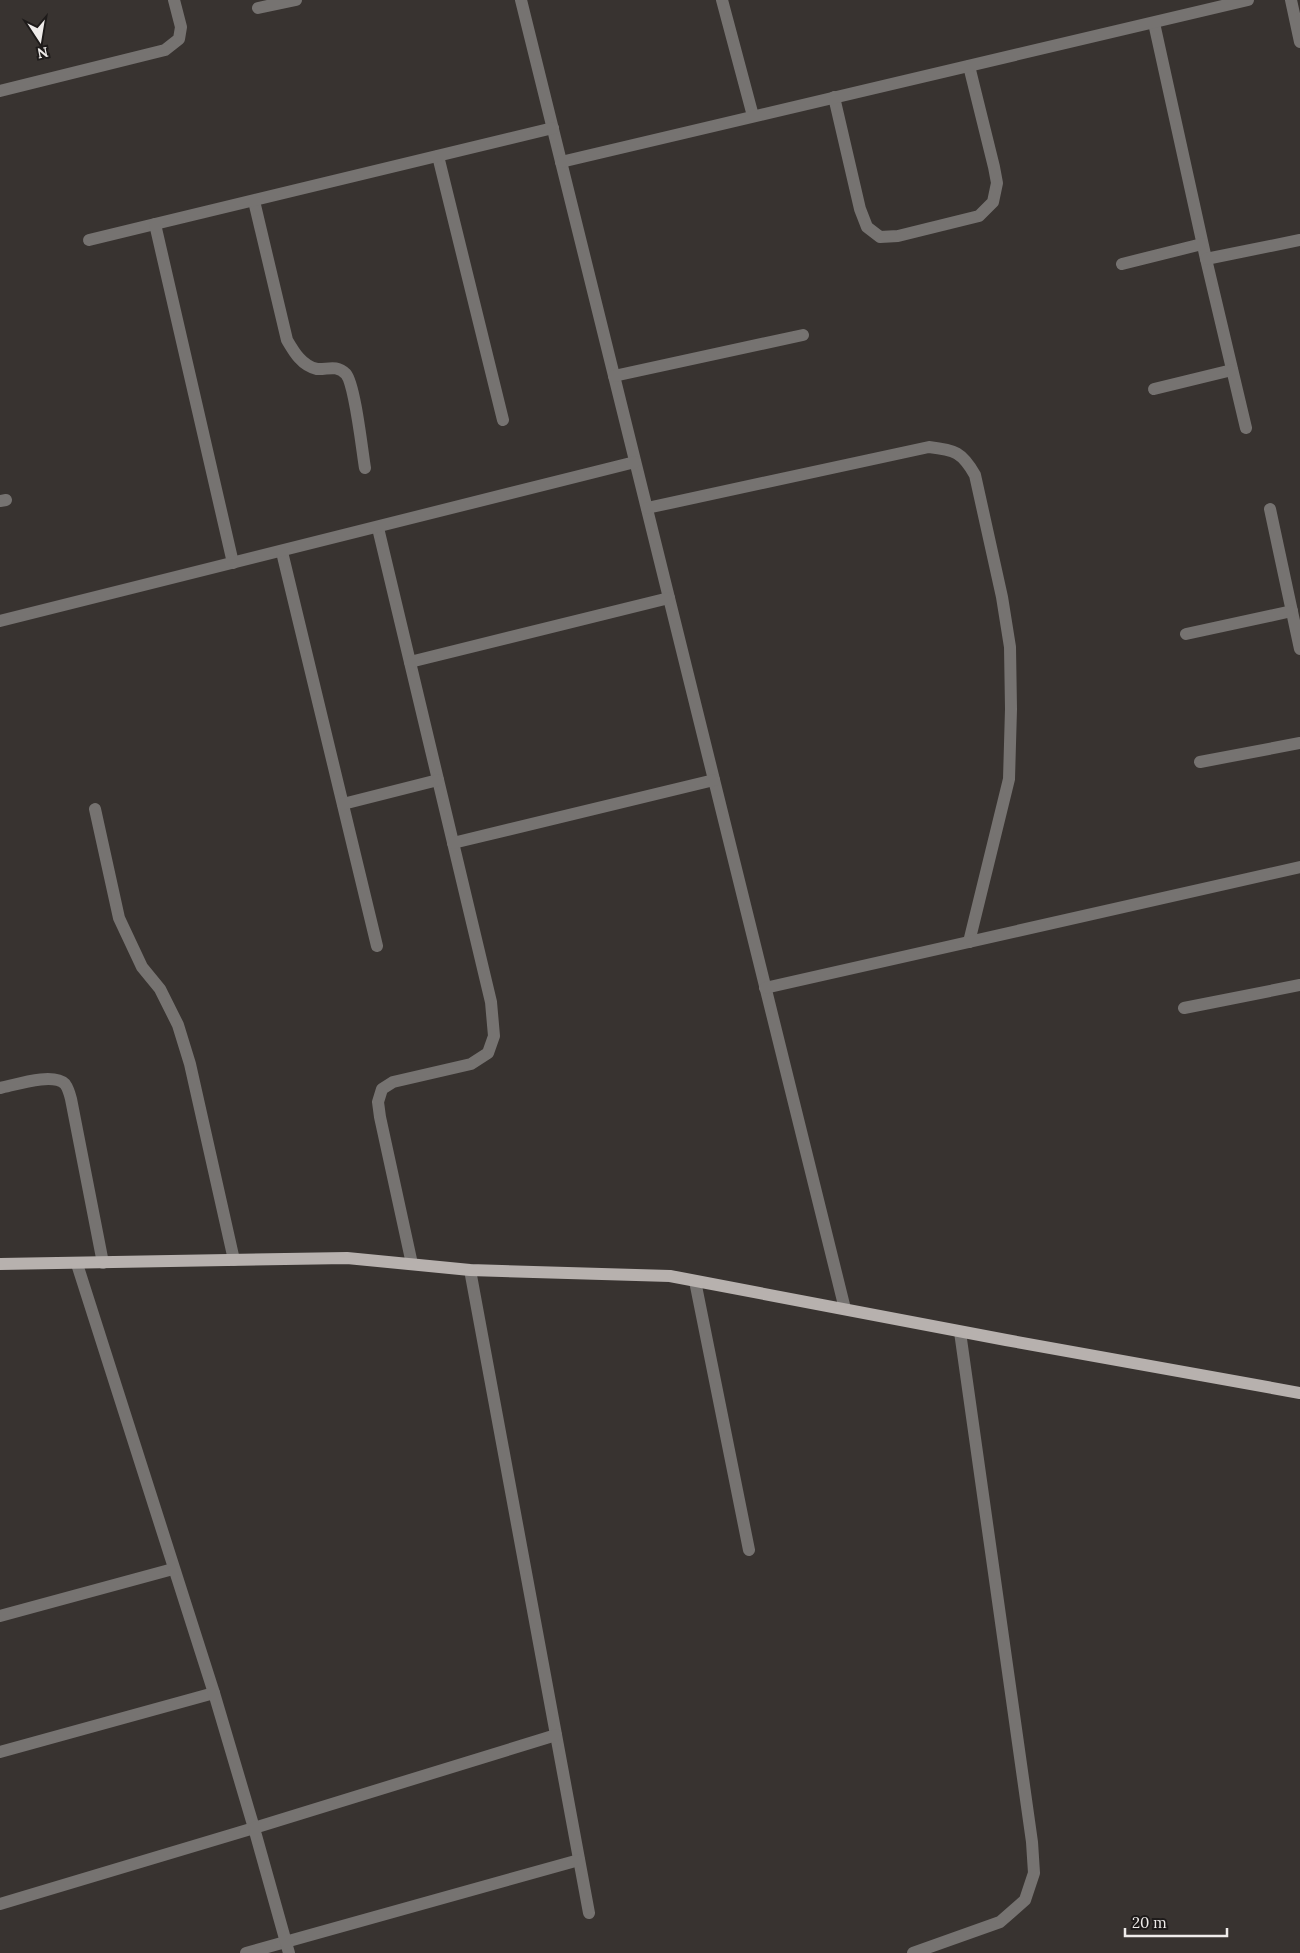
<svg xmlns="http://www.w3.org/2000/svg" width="1300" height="1953" font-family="Lora,serif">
<rect width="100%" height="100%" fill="#383330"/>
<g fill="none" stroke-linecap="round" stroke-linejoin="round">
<g stroke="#767371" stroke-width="12">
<path d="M521 0 845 1309"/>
<path d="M722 0 753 116"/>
<path d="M1291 0 1300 42"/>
<path d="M258 8 296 0"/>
<path d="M1154 23 1206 259 1246 428"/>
<path d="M0 91 165 50 179 39 181 27 174 0"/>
<path d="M834 97 860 209 867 227 880 237 898 236 979 216 993 202 997 183 994 167 969 66"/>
<path d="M438 156 503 420"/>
<path d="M561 162 1248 0"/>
<path d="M254 201 287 340C294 352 302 366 317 369 327 370 336 364 346 374 355 385 362 450 365 468"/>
<path d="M89 240 155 224"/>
<path d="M1206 259 1300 240"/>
<path d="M1122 264 1202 244"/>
<path d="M614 376 803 335"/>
<path d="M1154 389 1232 370"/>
<path d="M0 501 6 500"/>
<path d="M647 508 929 447C955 450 962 452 975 475L1002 597 1010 647 1011 709 1009 779 969 942"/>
<path d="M1270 509 1300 649"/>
<path d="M378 528 491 1002 494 1036 488 1053 471 1064 393 1082 382 1089 378 1102 380 1117 412 1264"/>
<path d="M282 552 377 946"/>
<path d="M233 563 155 224 553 128"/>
<path d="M0 621 635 462"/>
<path d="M1186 634 1292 611"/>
<path d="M410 662 669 598"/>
<path d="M1200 762 1300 743"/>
<path d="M343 804 438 780"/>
<path d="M95 809 119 918 142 967 160 989 178 1025 190 1064 234 1260"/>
<path d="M453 843 714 780"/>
<path d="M765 988 1300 867"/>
<path d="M1184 1008 1300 985"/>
<path d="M0 1088C15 1085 53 1072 65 1084 68 1088 70 1095 71 1099L103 1263"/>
<path d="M470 1270 589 1913"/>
<path d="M695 1281 749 1550"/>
<path d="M0 1616 173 1569"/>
<path d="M0 1752 214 1693"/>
<path d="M0 1904 254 1828 214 1693 77 1264"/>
<path d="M246 1953 579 1860"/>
<path d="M289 1953 254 1828 556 1735"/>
<path d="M913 1953 1000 1922 1025 1900 1034 1873 1032 1842 960 1332"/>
</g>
<path stroke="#b7b1ae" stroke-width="12" d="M0 1264 347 1258 470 1270 670 1276 1006 1340 1300 1393"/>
</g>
<g transform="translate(40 40) rotate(168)" stroke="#1e1b1a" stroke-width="4" paint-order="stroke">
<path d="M0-4L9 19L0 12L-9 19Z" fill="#efecea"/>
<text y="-8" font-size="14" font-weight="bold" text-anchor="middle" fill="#efecea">N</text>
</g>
<path d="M1125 1928v8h102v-8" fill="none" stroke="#efecea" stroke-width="2.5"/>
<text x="1132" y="1928" font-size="15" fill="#efecea" stroke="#1e1b1a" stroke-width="4" paint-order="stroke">20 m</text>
</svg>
